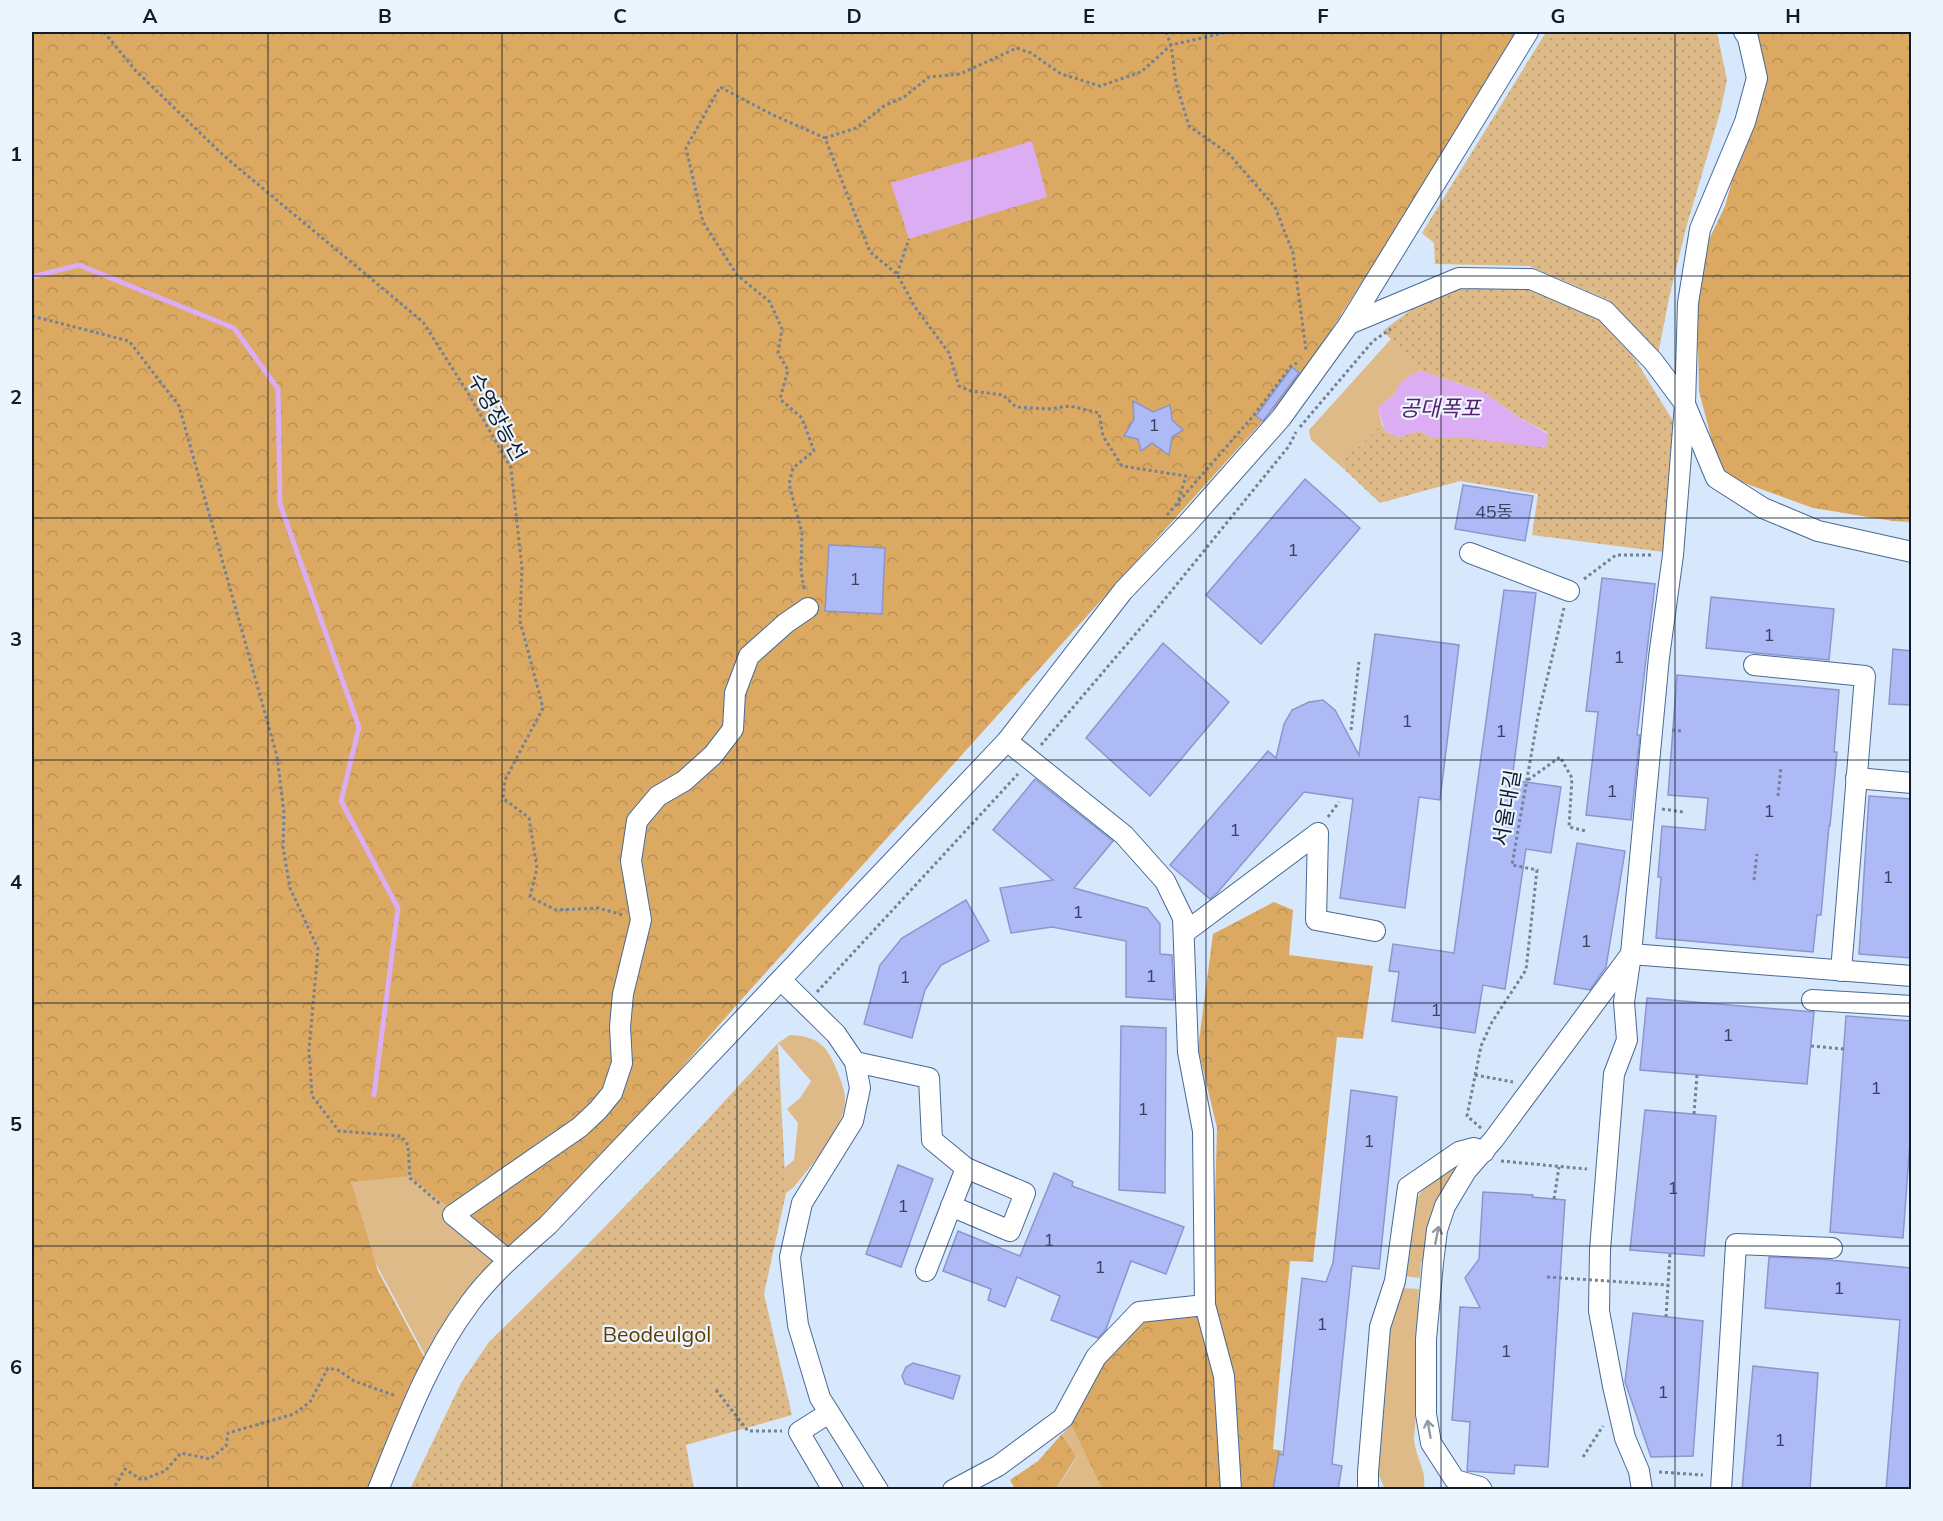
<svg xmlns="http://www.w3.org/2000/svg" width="1943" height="1521" font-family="Mulish,'Noto Sans KR',sans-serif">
<defs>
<pattern id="forest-crowns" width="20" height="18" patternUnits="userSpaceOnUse" patternTransform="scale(1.5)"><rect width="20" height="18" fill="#dba962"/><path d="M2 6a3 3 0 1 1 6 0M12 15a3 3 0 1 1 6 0" fill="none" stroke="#bb9155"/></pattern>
<pattern id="park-dots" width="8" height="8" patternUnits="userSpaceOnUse" patternTransform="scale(1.5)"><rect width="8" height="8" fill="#deba88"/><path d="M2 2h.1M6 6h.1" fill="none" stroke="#bd9f76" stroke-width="1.8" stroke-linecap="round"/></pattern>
</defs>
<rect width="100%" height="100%" fill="#d8e8fc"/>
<g fill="#deba88">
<path d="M1391 339 1421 371C1402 378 1406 380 1394 394 1390 399 1383 403 1378 408L1382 424 1359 447 1341 459 1345 470 1311 440 1309 430Z"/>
<path d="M790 1035C814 1036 826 1043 835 1066 839 1075 844 1087 845 1097 847 1127 812 1164 794 1187L786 1193 784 1168 794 1160 798 1123 787 1109 800 1098 811 1081 778 1043Z"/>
<path d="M1468 1155 1427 1262H1421L1420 1278 1404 1276 1415 1203C1424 1181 1448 1169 1468 1155Z"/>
<path d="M407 1167 510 1252 427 1359 375 1262 347 1173Z"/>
<path d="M1400 1288 1419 1289 1418 1303 1425 1304 1414 1439C1416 1460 1427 1469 1424 1489H1385L1377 1472 1390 1322Z"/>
<path d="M1071 1425 1102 1489 1056 1490 1076 1458 1062 1434Z"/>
</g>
<g fill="url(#forest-crowns)">
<path d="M32 32H1523L1297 383 741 1000 513 1260 410 1176 351 1182 378 1271 430 1368 373 1489H32Z"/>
<path d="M1751 32H1911V522L1893 521 1813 508 1728 477 1715 453 1699 391 1697 300 1706 246 1725 206 1747 127Z"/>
<path d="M1274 902 1293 910 1289 955 1373 966 1363 1039 1337 1037 1313 1262 1290 1261 1273 1449 1282 1451 1277 1489H1241L1228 1374 1212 1308 1217 1128 1198 1048 1213 934Z"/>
<path d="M1189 1312 1197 1316 1202 1324 1216 1365 1227 1489H1102L1071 1425 1102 1363 1144 1318Z"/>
<path d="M1062 1434 1076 1457 1056 1489H1015L1010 1480 1038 1461Z"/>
</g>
<g fill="url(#park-dots)">
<path d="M1546 32H1717L1727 80 1720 113 1686 228 1669 298 1658 355 1608 300 1529 266 1435 264 1434 243 1422 233Z"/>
<path d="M1531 287 1601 318 1630 351 1678 429 1671 553 1532 535 1538 494 1460 481 1380 503 1345 470 1341 459 1349 446 1359 447 1382 424 1385 431 1398 437 1420 431 1432 438H1466L1548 433 1520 418 1481 391 1421 371 1383 331C1403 315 1435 291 1460 287 1483 284 1508 287 1531 287Z"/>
<path d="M778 1043 786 1193 764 1294 792 1415 686 1445 694 1489H410L461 1383 489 1342 594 1238 684 1145Z"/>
</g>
<g fill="#dcadf2">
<path d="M1032 141 1047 197 909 239 891 183Z"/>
<path d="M1421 371 1481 391 1520 418 1548 434 1546 448 1466 438H1432L1420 431 1398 437 1385 431 1378 408 1394 394 1400 383 1410 375Z"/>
</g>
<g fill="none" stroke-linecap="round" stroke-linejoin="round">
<path stroke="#dcadf2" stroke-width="5" d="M32 277 79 265 234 328 278 389 280 504 359 727 341 801 398 908 374 1095"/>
</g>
<g fill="#adbaf6" stroke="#8b96cd" stroke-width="1.5">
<path d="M1292 367 1299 373 1263 421 1256 416Z"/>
<path d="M1133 401 1153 412 1170 405 1172 420 1183 430 1172 437 1169 455 1152 443 1141 451 1138 439 1124 436 1134 419Z"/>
<path d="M1305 479 1360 528 1261 644 1206 595Z"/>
<path d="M1463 485 1533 496 1525 541 1455 529Z"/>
<path d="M829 545 885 548 882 614 825 611Z"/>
<path d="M1602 578 1655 584 1637 735H1640L1631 820 1586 815 1598 712 1586 711Z"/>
<path d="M1504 590 1536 593 1512 780 1561 787 1551 853 1526 849 1505 989 1483 985 1475 1033 1392 1021 1399 972 1389 971 1393 944 1454 953Z"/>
<path d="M1711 597 1834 609 1829 660 1706 648Z"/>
<path d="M1375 634 1459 645 1440 800 1419 797 1405 908 1340 898 1353 799 1304 792 1217 893 1210 899 1170 865 1268 751 1276 758 1284 724 1292 710 1309 702 1323 700 1335 710 1359 755Z"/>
<path d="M1163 643 1229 702 1150 796 1086 738Z"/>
<path d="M1893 649 1911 651V705L1889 704Z"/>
<path d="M1677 675 1839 690 1834 752H1837L1830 826H1829L1821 915H1817L1813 952 1656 938 1661 877H1658L1662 826 1705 830 1708 798 1668 795Z"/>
<path d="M1035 779 1113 841 1074 888 1147 908 1160 924V954L1172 955 1174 1000 1126 997V941L1052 927 1011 933 1000 888 1053 880 993 830Z"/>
<path d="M1869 796 1911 799V958L1859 954Z"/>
<path d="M1577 843 1625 851 1606 967 1590 990 1554 984Z"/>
<path d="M966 900 989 941 941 965 925 990 912 1038 864 1024 880 965 902 938Z"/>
<path d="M1647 998 1814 1012 1807 1084 1640 1070Z"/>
<path d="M1846 1016 1911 1021V1127L1903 1238 1830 1232Z"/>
<path d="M1121 1026 1166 1028 1165 1193 1119 1190Z"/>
<path d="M1351 1090 1397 1097 1379 1269 1352 1266 1332 1464 1342 1466 1338 1490H1273L1279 1454 1283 1455 1302 1278 1326 1282 1333 1263Z"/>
<path d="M1645 1110 1716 1116 1704 1256 1630 1250Z"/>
<path d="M898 1165 933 1179 901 1267 866 1254Z"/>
<path d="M1054 1173 1073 1182 1072 1186 1184 1227 1166 1274 1131 1261 1106 1329 1098 1338 1051 1320 1060 1296 1017 1277 1005 1307 988 1300 991 1289 943 1271 958 1231 1020 1256Z"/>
<path d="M1483 1192 1533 1195 1532 1197 1565 1200 1548 1467 1515 1465 1514 1474 1467 1471 1470 1422 1452 1420 1460 1307 1480 1308 1465 1278 1479 1259Z"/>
<path d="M1769 1257 1819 1259 1911 1268V1490H1886L1900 1320 1765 1308Z"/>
<path d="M1633 1313 1703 1321 1693 1456 1651 1457 1625 1382Z"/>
<path d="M913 1363 960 1376 953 1399 905 1384 902 1376 906 1367Z"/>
<path d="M1753 1366 1818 1373 1810 1490H1742Z"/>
</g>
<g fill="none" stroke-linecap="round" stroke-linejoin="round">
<defs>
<g id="minor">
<path d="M1349 324 1459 278 1531 279 1605 311 1653 361 1685 404 1716 478 1763 508 1818 531 1912 552"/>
<path d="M1470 553 1569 591"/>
<path d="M1754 665 1865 676 1841 971"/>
<path d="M1007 741 1124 835 1165 881 1183 918 1188 1052 1203 1131 1205 1305 1224 1376 1231 1490"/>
<path d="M1856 778 1912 783"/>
<path d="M1184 933 1318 833 1316 920 1375 931"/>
<path d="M782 981 836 1034 855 1062 860 1088 853 1121 802 1203 790 1257 798 1325 820 1398 878 1490"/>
<path d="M1812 1000 1912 1006"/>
<path d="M855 1062 929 1078 932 1140 966 1168 1025 1193 1010 1231 951 1206"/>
<path d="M508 1260 453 1215 580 1127 598 1110 612 1093 622 1063 620 1027 623 994 641 920 631 861 637 821 658 796 684 781 713 755 733 729 735 693 749 656 786 623 808 608"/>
<path d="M926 1271 966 1168"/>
<path d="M829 1413 799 1432 833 1490"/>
<path d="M378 1490C404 1426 428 1359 470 1303 491 1274 521 1249 548 1225L1007 741 1123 591 1187 524 1281 418 1349 324 1528 32"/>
<path d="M953 1490 998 1466 1063 1418 1096 1357 1139 1312 1205 1305"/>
<path d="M1368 1490V1472L1380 1327 1395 1281 1408 1187 1459 1152 1474 1148 1484 1152"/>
<path d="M1482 1490 1480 1487 1455 1480 1431 1443 1426 1414V1339L1433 1263 1437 1230 1445 1206 1466 1171 1494 1139 1631 954 1912 976"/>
<path d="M1642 1490 1639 1471 1625 1438 1613 1386 1599 1311 1600 1250 1614 1074 1627 1040 1624 1002 1631 954 1659 657 1673 555 1685 404 1688 303 1700 229 1745 122 1757 78 1748 38 1744 32"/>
<path d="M1721 1490 1736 1244 1832 1248"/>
</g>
</defs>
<use href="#minor" stroke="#476996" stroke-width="22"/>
<g stroke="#738295" stroke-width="3" stroke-dasharray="3 3" stroke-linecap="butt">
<path d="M104 32 135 70 224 156 423 322 468 393 511 468 522 568 520 621 543 708 505 780 503 798 529 818 537 868 530 897 556 910 598 908 623 915"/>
<path d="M1166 32 1171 45 1176 83 1189 126 1229 154 1275 207 1293 253 1306 350"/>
<path d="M825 138 856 128 884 106 904 97 929 77 960 74 1017 48 1031 53 1061 74 1100 86 1141 72 1171 45 1228 32"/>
<path d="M897 274 909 239"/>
<path d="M32 316 129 341 179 406 277 756 284 813 283 847 290 888 318 949 309 1050 312 1096 339 1131 401 1136 408 1145 410 1178 440 1204"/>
<path d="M1300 427 1373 341 1391 329"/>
<path d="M1167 515 1254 415 1291 366 1297 363"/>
<path d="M1584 579 1616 555H1653"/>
<path d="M804 589 801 570 802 533 789 484 793 468 814 451 802 418 780 399 788 370 778 353 782 329 770 302 737 275 703 222 686 148 720 87 771 114 825 138 870 252 897 274 915 307 949 353 959 386 971 391 1003 395 1016 407 1047 409 1070 406 1099 413 1103 436 1122 466 1186 476 1178 502 1179 506"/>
<path d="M1351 730 1359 662"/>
<path d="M1672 730 1682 731"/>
<path d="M1041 745 1156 610 1289 446 1296 432"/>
<path d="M1528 780 1560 757 1572 778 1569 827 1586 831"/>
<path d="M1778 796 1781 767"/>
<path d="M1662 809 1683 812"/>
<path d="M1328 817 1339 802"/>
<path d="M1754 880 1757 854"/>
<path d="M817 992 1018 774"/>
<path d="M1811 1046 1844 1049"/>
<path d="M1475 1075 1513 1082"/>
<path d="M1694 1114 1697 1075"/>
<path d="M1481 1128 1467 1116 1481 1046 1492 1022 1526 970 1537 870 1512 865 1538 716 1564 608"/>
<path d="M1501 1161 1587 1169"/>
<path d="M1554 1199 1559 1167"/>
<path d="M1666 1317 1670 1253"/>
<path d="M716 1390 748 1431H782"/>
<path d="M1583 1457 1603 1426"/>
<path d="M1659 1472 1703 1475"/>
<path d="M111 1490 117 1483 125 1469 142 1480 165 1471 181 1453 210 1459 226 1446 228 1433 294 1414 310 1402 328 1368 338 1370 354 1381 396 1396"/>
</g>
<use href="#minor" stroke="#fff" stroke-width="20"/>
<path stroke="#738295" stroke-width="3" stroke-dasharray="3 3" stroke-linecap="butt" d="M1547 1277 1668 1285"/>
</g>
<defs><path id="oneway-shaft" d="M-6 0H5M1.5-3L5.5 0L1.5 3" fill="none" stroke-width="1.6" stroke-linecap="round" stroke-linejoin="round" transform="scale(1.5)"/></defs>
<g stroke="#9399a1">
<use href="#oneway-shaft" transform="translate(1437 1235) rotate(-79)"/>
<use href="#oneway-shaft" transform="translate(1429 1429) rotate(-100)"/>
</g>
<path fill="none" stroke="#0e1c2e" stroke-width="1.5" stroke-opacity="0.55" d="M268 32V1490M502 32V1490M737 32V1490M972 32V1490M1206 32V1490M1441 32V1490M1675 32V1490M32 276H1912M32 518H1912M32 760H1912M32 1003H1912M32 1246H1912"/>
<g text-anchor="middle" stroke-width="4.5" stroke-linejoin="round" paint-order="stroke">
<g font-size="18" fill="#364460">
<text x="1154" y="431">1</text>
<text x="1494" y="518">45동</text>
<text x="1293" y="556">1</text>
<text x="855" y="585">1</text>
<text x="1769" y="641">1</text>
<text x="1619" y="663">1</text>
<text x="1407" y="727">1</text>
<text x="1501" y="737">1</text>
<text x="1612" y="797">1</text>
<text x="1769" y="817">1</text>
<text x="1235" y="836">1</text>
<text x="1888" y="883">1</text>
<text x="1078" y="918">1</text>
<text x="1586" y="947">1</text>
<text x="1151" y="982">1</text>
<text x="905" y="983">1</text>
<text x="1436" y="1016">1</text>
<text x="1728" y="1041">1</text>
<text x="1876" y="1094">1</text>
<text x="1143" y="1115">1</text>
<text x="1369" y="1147">1</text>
<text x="1673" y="1194">1</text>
<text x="903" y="1212">1</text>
<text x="1049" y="1246">1</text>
<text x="1100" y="1273">1</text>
<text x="1839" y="1294">1</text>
<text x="1322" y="1330">1</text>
<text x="1506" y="1357">1</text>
<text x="1663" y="1398">1</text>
<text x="1780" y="1446">1</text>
</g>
<g font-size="21" fill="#0e1c2e" stroke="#ecf4fe">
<text transform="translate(497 417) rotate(61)" y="7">수영장능선</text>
<text transform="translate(1507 808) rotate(-80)" y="7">서울대길</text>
</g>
<g font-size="21" fill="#5c3b00" stroke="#ecf4fe">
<text x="657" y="1342">Beodeulgol</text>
</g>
<g font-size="22" font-style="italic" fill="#581e6e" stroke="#ecf4fe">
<text x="1440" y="416">공대폭포</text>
</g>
</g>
<rect width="1943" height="1521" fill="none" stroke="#ecf4fe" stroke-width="66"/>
<rect x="33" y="33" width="1877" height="1455" fill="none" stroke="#0e1c2e" stroke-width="2"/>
<g font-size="20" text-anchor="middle" font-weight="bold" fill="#0e1c2e">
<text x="150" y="23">A</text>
<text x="385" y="23">B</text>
<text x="620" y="23">C</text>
<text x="854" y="23">D</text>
<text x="1089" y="23">E</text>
<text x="1323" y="23">F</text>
<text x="1558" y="23">G</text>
<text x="1793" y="23">H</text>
<text x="16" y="161">1</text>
<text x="16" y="404">2</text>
<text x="16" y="646">3</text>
<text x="16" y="889">4</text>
<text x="16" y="1131">5</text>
<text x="16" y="1374">6</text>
</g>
</svg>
